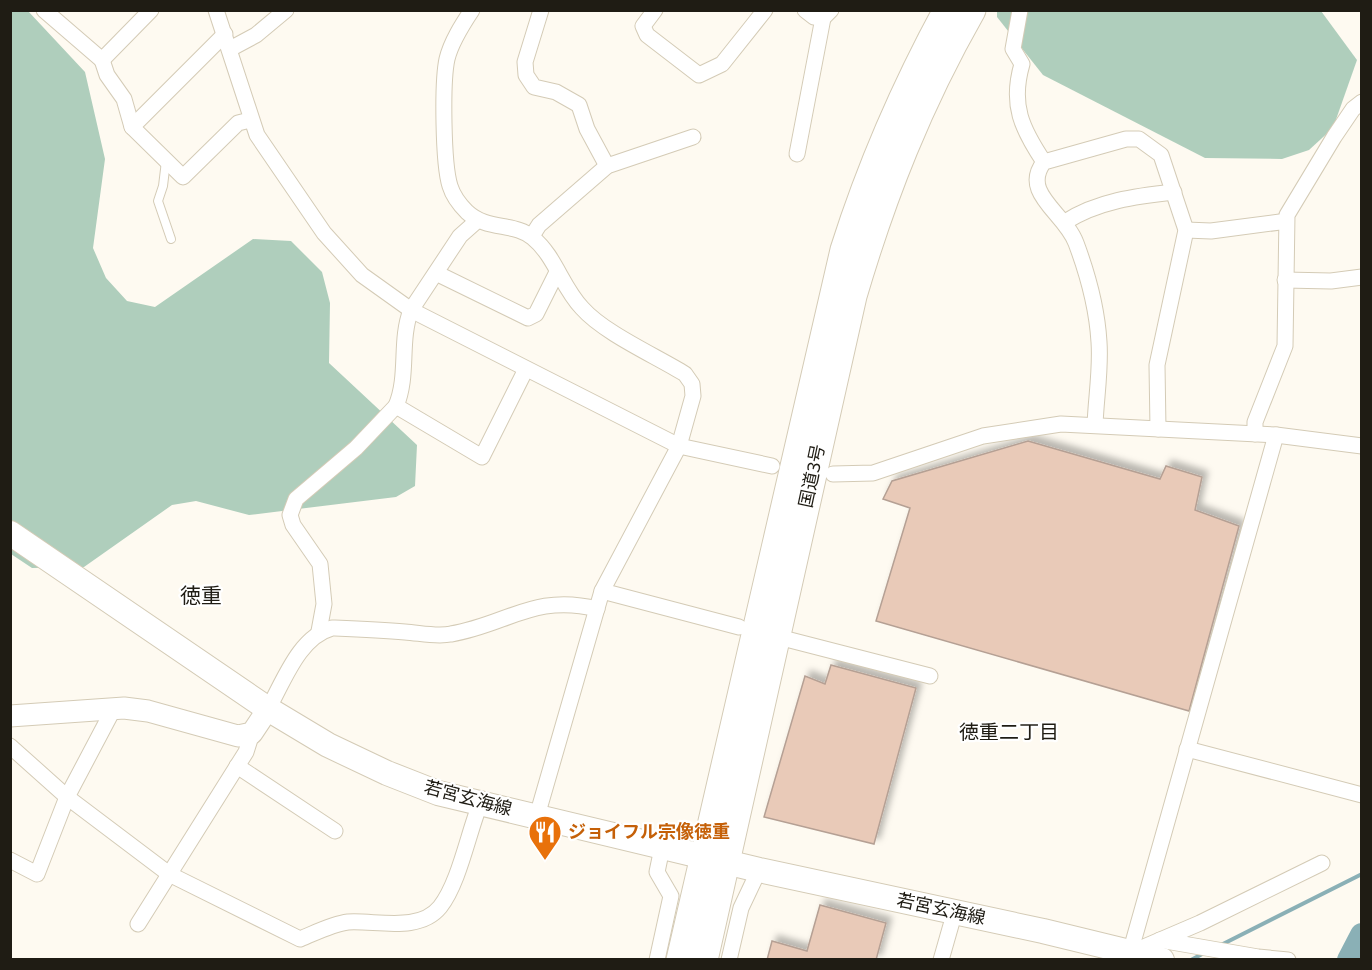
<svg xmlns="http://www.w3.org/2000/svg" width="1372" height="970" font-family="Commissioner,'Noto Sans JP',sans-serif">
<defs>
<filter id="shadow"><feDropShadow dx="5.5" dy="-5.5" stdDeviation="3" flood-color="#0004"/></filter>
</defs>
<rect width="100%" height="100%" fill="#fefaf1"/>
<g fill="#afcebc">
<path d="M10 11H28L85 72 105 159 93 248 106 278 127 301 155 307 253 239 291 241 322 272 330 303 329 363 417 445 415 486 396 497 249 515 196 501 172 505 84 567 32 568 11 554Z"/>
<path d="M997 11H1321L1357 60 1333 128 1309 150 1282 159 1205 158 1043 75 997 17Z"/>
</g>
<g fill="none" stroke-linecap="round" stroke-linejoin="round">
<g stroke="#8ab0b6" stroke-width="4">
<path d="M1219 946 1362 874"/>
<path d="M1191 960 1204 953"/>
</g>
<path stroke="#8ab0b6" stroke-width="24" d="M1349 960 1362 935"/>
</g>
<g fill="#e9cab8" stroke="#b5a094" stroke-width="1.5" filter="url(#shadow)">
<path d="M1028 441 1160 479 1166 466 1202 477 1195 510 1239 526 1189 711 876 621 910 508 883 499 892 481Z"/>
<path d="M831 665 916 688 874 844 764 817 805 676 825 684Z"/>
<path d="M820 905 886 923 876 960H767L772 941 807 951Z"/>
</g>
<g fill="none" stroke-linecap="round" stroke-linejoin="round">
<defs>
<path id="lane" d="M166 161 163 186 158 201 171 239"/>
<g id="street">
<path d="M44 10 102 60 151 10"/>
<path d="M216 10 257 135 324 233 362 275 411 310 679 446 772 466"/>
<path d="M472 10C462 25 451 42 447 59 442 82 443 164 450 186 453 196 459 204 467 212 487 231 515 222 533 238 555 256 562 287 582 308 604 333 656 356 685 374L692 384 693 396 679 446 602 591 537 816"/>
<path d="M541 10 525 62 526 75 534 87 556 92 579 105 587 129 607 166"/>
<path d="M655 10 643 26 647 35 699 75 722 64 765 10"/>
<path d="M805 10 814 17 823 18 831 10"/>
<path d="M1020 10 1013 49 1022 64C1010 105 1022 129 1044 162"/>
<path d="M225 34 132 127 183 177 238 123 250 120"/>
<path d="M230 49 256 35 286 10"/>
<path d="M102 60 107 75 124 99 132 127"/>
<path d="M797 154 823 18"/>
<path d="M478 220 460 236 411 310C399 341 409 375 396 406L482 457 526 369"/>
<path d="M1065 222C1098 201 1136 196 1174 192"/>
<path d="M1186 230 1211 231 1280 222"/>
<path d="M532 236 539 225 607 166 693 137"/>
<path d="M436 273 528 318 536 314 557 272"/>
<path d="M1285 280 1331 281 1362 277"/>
<path d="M1095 425C1096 398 1101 369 1099 342 1097 307 1088 275 1076 243 1065 213 1020 193 1044 162L1126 139H1139L1161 155 1186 230 1157 365 1158 429"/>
<path d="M1255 434V422L1285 346 1287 215 1334 137 1353 109 1362 102"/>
<path d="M833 474 873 473 983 436 1061 424 1276 435 1362 446"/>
<path d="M602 591 739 627"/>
<path d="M319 631 324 604 320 564 293 525 290 515 296 499 356 448 396 406"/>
<path d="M790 640 930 676"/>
<path d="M268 709C284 681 299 637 332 628 356 629 381 630 405 632 420 633 437 637 451 634 506 625 535 593 597 609"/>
<path d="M10 746 67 797 169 874 300 939C315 933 332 924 348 922 376 920 419 933 440 907 459 883 468 834 480 804"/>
<path d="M1187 749 1362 795"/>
<path d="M237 766 335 831"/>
<path d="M10 860 37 874 67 797 114 708"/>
<path d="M138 924 246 752 252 733"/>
<path d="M1160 940 1258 957 1288 960"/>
<path d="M1130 953 1276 435"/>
<path d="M1130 953 1200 923 1322 863"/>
<path d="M657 960 671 896 657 872 662 848"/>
<path d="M729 960 741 908 759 870"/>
<path d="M941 960 955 911"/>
</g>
<path id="secondary" d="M10 716 124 708 148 711 238 736 252 733 268 709"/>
<path id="primary" d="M10 533 268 709 328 745 387 773 438 793 759 870 1043 931 1162 960"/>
<g id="highway">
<path d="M680 960 844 250C871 165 904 89 947 10"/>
<path d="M704 960 853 296C883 194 919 103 972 10"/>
</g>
</defs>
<use href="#lane" stroke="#d4cbb6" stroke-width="10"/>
<use href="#street" stroke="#d4cbb6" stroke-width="17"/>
<use href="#secondary" stroke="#d4cbb6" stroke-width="23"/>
<use href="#primary" stroke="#d4cbb6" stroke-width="26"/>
<use href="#highway" stroke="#d4cbb6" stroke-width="29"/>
<use href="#lane" stroke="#fff" stroke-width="8"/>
<use href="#street" stroke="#fff" stroke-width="15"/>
<use href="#secondary" stroke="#fff" stroke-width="21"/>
<use href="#primary" stroke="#fff" stroke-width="24"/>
<use href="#highway" stroke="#fff" stroke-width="27"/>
</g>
<defs>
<symbol id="restaurant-pin" viewBox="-11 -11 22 30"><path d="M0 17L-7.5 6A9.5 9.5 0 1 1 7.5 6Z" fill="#e8710a" stroke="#fff"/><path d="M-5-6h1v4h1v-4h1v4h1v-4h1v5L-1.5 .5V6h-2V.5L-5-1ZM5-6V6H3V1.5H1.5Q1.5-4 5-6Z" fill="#fff"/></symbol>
</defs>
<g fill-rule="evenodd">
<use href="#restaurant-pin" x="526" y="813" width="38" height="52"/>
</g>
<g text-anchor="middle" stroke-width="4.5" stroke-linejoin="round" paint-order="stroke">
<g font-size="18" fill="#1f1c14" stroke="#fff">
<text transform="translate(812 476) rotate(-78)" y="6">国道3号</text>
<text transform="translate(468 798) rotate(15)" y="6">若宮玄海線</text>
<text transform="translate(941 909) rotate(12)" y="6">若宮玄海線</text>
</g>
<g font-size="18" font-weight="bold" fill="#c56008" stroke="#fff" text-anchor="start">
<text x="568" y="838">ジョイフル宗像徳重</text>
</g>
<g font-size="20" fill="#1f1c14" stroke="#fff">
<text x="1009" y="739">徳重二丁目</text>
</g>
<g font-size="21" fill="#1f1c14" stroke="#fff">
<text x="201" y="603">徳重</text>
</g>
</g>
<rect width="1372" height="970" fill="none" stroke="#1f1c14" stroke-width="24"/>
</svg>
